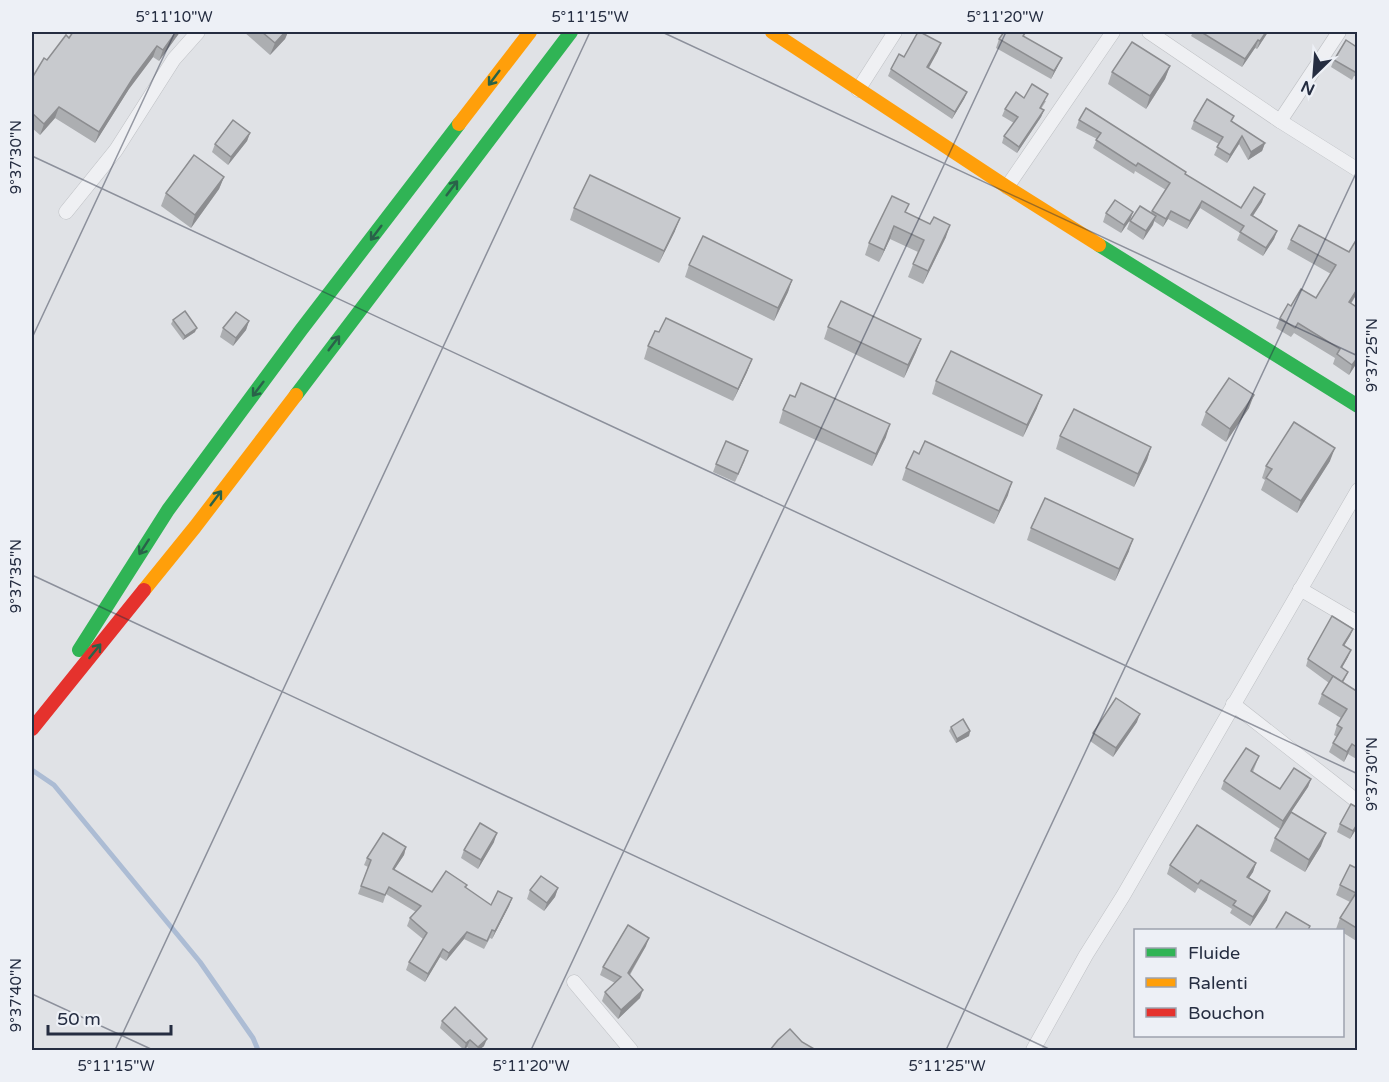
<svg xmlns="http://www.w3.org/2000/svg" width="1389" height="1082" font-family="'Varela Round',sans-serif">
<rect width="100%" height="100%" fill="#e0e2e6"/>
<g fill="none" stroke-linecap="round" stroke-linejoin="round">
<path stroke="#acbcd4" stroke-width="5" d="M32 770 54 785 200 962 253 1038 258 1050"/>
<defs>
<g id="street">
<path d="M1149 32 1280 121 1358 170"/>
<path d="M858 90 895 32"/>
<path d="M1280 121 1339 32"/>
<path d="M1007 187 1113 32"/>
<path d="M66 212 116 150 174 59 198 32"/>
<path d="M1300 589 1358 623"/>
<path d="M1233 704 1358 802"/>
<path d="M574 982 631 1050"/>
<path d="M1033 1050 1086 955 1123 896 1358 490"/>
</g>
</defs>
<use href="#street" stroke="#bec0c4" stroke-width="15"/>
<use href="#street" stroke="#eff0f3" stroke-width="14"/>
<g stroke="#30b455" stroke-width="14">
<path d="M1099 245 1358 406"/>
<path d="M296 395 571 32"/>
<path d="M79 650 168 510 301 330 459 124"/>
</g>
<g stroke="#ff9f0a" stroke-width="14">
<path d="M772 32 1007 187 1099 245"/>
<path d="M459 124 530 32"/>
<path d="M144 590 195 527 296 395"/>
</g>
<path stroke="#e5322d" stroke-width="14" d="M32 729 144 590"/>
</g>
<g fill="#acaeb1">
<path d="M180 32 159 61 153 57 129 89 95 143 55 118 40 135 32 128V78L69 38Z"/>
<path d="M244 32H288L285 39 270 55Z"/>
<path d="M1193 32H1268L1257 49 1255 48 1242 67 1191 36Z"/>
<path d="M1024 36 1058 66 1051 79 996 48 999 39Z"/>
<path d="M1358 48V77L1354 76 1352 80 1331 67 1334 60Z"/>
<path d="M938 51 928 68 967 92 964 99 952 119 888 76 891 69 904 57Z"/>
<path d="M1170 66 1165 79 1146 109 1108 84 1112 72Z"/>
<path d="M1024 98 1046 101 1041 109 1044 110 1041 117 1017 153 1002 143 1004 136 1014 123 1002 116 1005 109Z"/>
<path d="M1079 120 1185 174 1241 208 1262 202 1253 216 1277 231 1274 239 1263 256 1237 240 1240 233 1200 208 1187 229 1168 219 1163 227 1154 221 1143 240 1127 229 1130 221 1151 213 1166 190 1135 171 1134 174 1093 148 1097 139 1076 128Z"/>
<path d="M1194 121 1232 122 1265 143 1262 151 1248 160 1239 144 1227 163 1214 155 1219 144 1191 129Z"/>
<path d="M250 133 247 141 228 165 212 152 215 144Z"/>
<path d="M224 177 219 189 191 228 161 206 166 193Z"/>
<path d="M909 204 905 212 946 237 923 284 908 277 918 252 890 239 879 262 865 255 869 243Z"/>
<path d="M574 208 675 231 659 263 570 220Z"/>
<path d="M1133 212 1130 220 1121 233 1103 222 1106 213Z"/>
<path d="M1358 237V292L1351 304 1358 361 1349 375 1333 364 1335 358 1294 333 1291 337 1276 328 1280 318 1291 306 1316 298 1331 274 1287 249 1291 240 1349 252Z"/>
<path d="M689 265 792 280 788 292 774 321 685 277Z"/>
<path d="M173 320 195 332 183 340 171 324Z"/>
<path d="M249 321 246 330 233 346 220 337 223 328Z"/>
<path d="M828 327 921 339 916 352 904 378 824 339Z"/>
<path d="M659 332 752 359 747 372 733 401 644 359 648 346Z"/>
<path d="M936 381 1037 408 1023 437 932 394Z"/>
<path d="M1249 408 1226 442 1201 425 1206 412Z"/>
<path d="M783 410 886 437 872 466 779 423Z"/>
<path d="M1060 436 1151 447 1147 460 1134 487 1056 449Z"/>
<path d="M745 460 735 482 713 472 716 464Z"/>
<path d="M1330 461 1297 513 1261 490 1265 480 1262 478 1266 466Z"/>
<path d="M906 468 1008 495 994 524 902 480Z"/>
<path d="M1031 528 1129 551 1115 581 1027 540Z"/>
<path d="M1353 629 1350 636 1344 646 1348 657 1342 668 1348 672 1343 683 1358 692V760L1348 754 1344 762 1329 752 1333 743 1337 737 1334 735 1337 725 1341 718 1318 704 1322 694 1329 683 1306 666 1308 659Z"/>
<path d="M1137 722 1113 757 1090 741 1093 733Z"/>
<path d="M951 727 970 731 969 736 956 743 949 731Z"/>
<path d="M1259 756 1253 772 1280 789 1311 779 1308 787 1291 812 1321 846 1305 872 1270 851 1275 838 1280 829 1221 789 1224 781Z"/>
<path d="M1358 808V826L1350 839 1337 832 1340 824Z"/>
<path d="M494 842 478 869 461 858 464 850Z"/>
<path d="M406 847 404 855 394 870 432 892 467 885 466 888 491 905 512 898 509 906 492 939 490 938 484 949 464 939 446 961 440 957 425 982 406 970 409 962 423 939 407 926 410 918 416 912 386 894 383 903 358 894 368 867 364 865 367 858Z"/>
<path d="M1256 863 1253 872 1249 878 1267 900 1250 926 1230 913 1232 909 1198 888 1195 893 1167 874 1170 865Z"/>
<path d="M1358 869V942L1342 932V930H1339L1336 929 1340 918 1350 902 1336 895 1340 885Z"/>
<path d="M558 888 555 897 544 911 527 899 530 890Z"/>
<path d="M646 946 630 975 640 998 618 1019 602 1001 605 992 615 983 600 975 603 967Z"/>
<path d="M442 1021 484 1046 479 1050H471L467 1047 464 1050 440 1028Z"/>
</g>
<g fill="#8c8d90">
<path d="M176 32H180L159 61 163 50Z"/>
<path d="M285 32H288L285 39 270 55 275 43Z"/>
<path d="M1266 32H1268L1257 49 1260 41Z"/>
<path d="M1258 40 1255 48 1242 67 1245 59Z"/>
<path d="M941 43 938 51 925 75 927 67Z"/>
<path d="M157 46 153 57 129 89 95 143 99 132 133 78Z"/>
<path d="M1062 58 1058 66 1051 79 1054 71Z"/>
<path d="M1170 66 1165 79 1146 109 1150 96Z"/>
<path d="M967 92 964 99 952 119 955 112Z"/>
<path d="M59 107 55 118 40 135 44 124Z"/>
<path d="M1044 110 1041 117 1017 153 1019 147Z"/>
<path d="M250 133 247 141 228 165 231 157Z"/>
<path d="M1242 136 1239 144 1227 163 1230 155Z"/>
<path d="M1265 143 1262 151 1248 160 1251 152Z"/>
<path d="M224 177 219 189 191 228 195 215Z"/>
<path d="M1265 194 1262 202 1248 223 1251 215Z"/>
<path d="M1202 201 1200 208 1187 229 1190 221Z"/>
<path d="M1171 211 1168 219 1163 227 1166 219Z"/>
<path d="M1133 212 1130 220 1121 233 1124 225Z"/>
<path d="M1156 216 1153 225 1143 240 1146 231Z"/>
<path d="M680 218 675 231 659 263 664 251Z"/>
<path d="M950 225 946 237 923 284 928 271Z"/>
<path d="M894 226 890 239 879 262Z"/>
<path d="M1277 231 1274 239 1263 256 1266 248Z"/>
<path d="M792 280 788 292 774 321 778 308Z"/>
<path d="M1358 288V292L1345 312 1349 302Z"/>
<path d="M249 321 246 330 233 346 236 338Z"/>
<path d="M197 328 195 332 183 340 185 336Z"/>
<path d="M921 339 916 352 904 378 908 365Z"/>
<path d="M1358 357V361L1349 375 1352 365Z"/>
<path d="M752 359 747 372 733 401 738 389Z"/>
<path d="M1042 395 1037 408 1023 437 1027 425Z"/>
<path d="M1254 395 1249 408 1226 442 1230 429Z"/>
<path d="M890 424 886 437 872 466 876 454Z"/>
<path d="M1151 447 1147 460 1134 487 1138 474Z"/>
<path d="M1335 448 1330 461 1297 513 1301 501Z"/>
<path d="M1012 482 1008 495 994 524 999 511Z"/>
<path d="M1133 539 1129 551 1115 581 1119 569Z"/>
<path d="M1353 629 1350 636 1340 652 1343 645Z"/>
<path d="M1351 650 1348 657 1338 674 1341 667Z"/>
<path d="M1140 714 1137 722 1113 757 1116 748Z"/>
<path d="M970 731 969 736 956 743 957 739Z"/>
<path d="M1352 744 1348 754 1344 762 1347 752Z"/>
<path d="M1311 779 1308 787 1280 829 1283 821Z"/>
<path d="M1358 823V826L1350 839 1353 831Z"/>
<path d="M497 833 494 842 478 869 481 860Z"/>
<path d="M1326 833 1321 846 1305 872 1309 860Z"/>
<path d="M406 847 404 855 390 876 393 869Z"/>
<path d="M1256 863 1253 872 1244 885 1247 877Z"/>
<path d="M558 888 555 897 544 911 547 903Z"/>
<path d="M1270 891 1267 900 1250 926 1253 917Z"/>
<path d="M512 898 509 906 492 939 495 931Z"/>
<path d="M467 932 464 939 446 961 449 953Z"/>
<path d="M649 938 646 946 625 982 628 973Z"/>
<path d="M443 949 440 957 425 982 428 974Z"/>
<path d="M643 990 640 998 618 1019 621 1010Z"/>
<path d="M487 1039 484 1046 479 1050H477L478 1047Z"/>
<path d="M470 1040 467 1047 464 1050 466 1043Z"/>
</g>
<g fill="#c8cace" stroke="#8c8d90" stroke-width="1.5">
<path d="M73 32H176L163 50 157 46 133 78 99 132 59 107 44 124 32 113V78L44 58 47 60 66 35 69 38Z"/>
<path d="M262 32H285L275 43Z"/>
<path d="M918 32H920L941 43 927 67 967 92 955 112 891 69 899 54 904 57Z"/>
<path d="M1004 32H1023L1025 33 1023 36 1062 58 1054 71 999 39Z"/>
<path d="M1201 32H1266L1260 41 1258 40 1245 59Z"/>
<path d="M1346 40 1358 48V68L1355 72 1334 60Z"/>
<path d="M1132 42 1170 66 1150 96 1112 72Z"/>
<path d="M1032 84 1048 94 1040 108 1044 110 1019 147 1004 136 1018 117 1005 109 1016 92 1024 98Z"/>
<path d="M1207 99 1234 116 1231 121 1265 143 1251 152 1242 136 1230 155 1217 147 1223 137 1194 121Z"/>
<path d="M1086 108 1186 172 1185 174 1241 208 1254 187 1265 194 1251 215 1277 231 1266 248 1240 232 1244 226 1202 201 1190 221 1171 211 1166 219 1152 211 1170 183 1138 163 1136 166 1096 140 1101 133 1079 120Z"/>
<path d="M233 120 250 133 231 157 215 144Z"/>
<path d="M194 155 224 177 195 215 166 193Z"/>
<path d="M590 175 680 218 664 251 574 208Z"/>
<path d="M892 196 909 204 905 212 930 224 934 217 950 225 928 271 913 264 924 240 894 226 884 250 869 243Z"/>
<path d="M1115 200 1133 212 1124 225 1106 213Z"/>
<path d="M1140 206 1156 216 1146 231 1130 221Z"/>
<path d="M1299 225 1349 252 1358 237V288L1349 302 1358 308V357L1352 365 1337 354 1340 349 1298 323 1295 328 1280 318 1288 304 1291 306 1301 289 1316 298 1336 265 1291 240Z"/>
<path d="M703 236 792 280 778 308 689 265Z"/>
<path d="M841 301 921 339 908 365 828 327Z"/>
<path d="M185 311 197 328 185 336 173 320Z"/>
<path d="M236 312 249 321 236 338 223 328Z"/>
<path d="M666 318 752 359 738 389 648 346 655 331 659 332Z"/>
<path d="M951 351 1042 395 1027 425 936 381Z"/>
<path d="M1229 378 1254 395 1230 429 1206 412Z"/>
<path d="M801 383 890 424 876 454 783 410 790 395 795 397Z"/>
<path d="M1074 409 1151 447 1138 474 1060 436Z"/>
<path d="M1294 422 1335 448 1301 501 1266 478 1272 469 1266 466Z"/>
<path d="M726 441 748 451 738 474 716 464Z"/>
<path d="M925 441 1012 482 999 511 906 468 914 451 919 454Z"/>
<path d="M1045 498 1133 539 1119 569 1031 528Z"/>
<path d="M1332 616 1353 629 1343 645 1351 650 1341 667 1348 672 1342 682 1308 659Z"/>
<path d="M1333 676 1358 692V748L1352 744 1347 752 1333 743 1342 728 1337 725 1347 709 1322 694Z"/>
<path d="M1116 698 1140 714 1116 748 1093 733Z"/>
<path d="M963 719 970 731 957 739 951 727Z"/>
<path d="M1246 748 1259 756 1251 771 1280 789 1294 768 1311 779 1283 821 1224 781Z"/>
<path d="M1351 804 1358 808V823L1353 831 1340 824Z"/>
<path d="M1291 812 1326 833 1309 860 1275 838Z"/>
<path d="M480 823 497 833 481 860 464 850Z"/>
<path d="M1197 825 1256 863 1247 877 1270 891 1253 917 1233 905 1236 901 1201 880 1198 884 1170 865Z"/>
<path d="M383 833 406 847 393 869 432 892 446 871 467 885 465 887 491 905 498 891 512 898 495 931 492 930 487 941 467 932 449 953 443 949 428 974 409 962 427 933 410 918 421 906 389 887 385 895 361 886 371 860 367 858Z"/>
<path d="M1350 865 1358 869V929L1340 918 1356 893 1340 885Z"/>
<path d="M541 876 558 888 547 903 530 890Z"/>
<path d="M1286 912 1310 926 1308 930H1275Z"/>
<path d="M628 925 649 938 628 973 643 990 621 1010 605 992 621 977 603 967Z"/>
<path d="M455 1007 487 1039 478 1047 470 1040 466 1043 442 1021Z"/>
<path d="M790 1029 802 1042 816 1050H770L778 1040Z"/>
</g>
<defs><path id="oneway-shaft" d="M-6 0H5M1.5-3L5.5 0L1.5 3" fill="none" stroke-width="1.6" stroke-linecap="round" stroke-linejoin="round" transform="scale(1.5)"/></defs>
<g stroke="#296349">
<use href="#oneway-shaft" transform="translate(494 78) rotate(127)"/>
<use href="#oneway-shaft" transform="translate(452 188) rotate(-53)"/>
<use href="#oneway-shaft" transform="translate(376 233) rotate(127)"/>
<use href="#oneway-shaft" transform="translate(334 343) rotate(-53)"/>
<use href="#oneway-shaft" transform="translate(258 389) rotate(127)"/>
<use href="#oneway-shaft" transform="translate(216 498) rotate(-53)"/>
<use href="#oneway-shaft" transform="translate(144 547) rotate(123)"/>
<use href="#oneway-shaft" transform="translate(95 651) rotate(-51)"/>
</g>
<path fill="none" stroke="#252d41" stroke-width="1.5" stroke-opacity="0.45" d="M662 32 1358 356M32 156 1358 774M32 338 175 32M32 575 1051 1050M32 994 153 1050M115 1050 590 32M531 1050 1006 32M946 1050 1358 169"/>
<rect width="1389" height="1082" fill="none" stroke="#edf0f6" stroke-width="66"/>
<rect x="1134" y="929" width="210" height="108" fill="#edf0f6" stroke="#9da2ae" stroke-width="1.5"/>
<rect x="1146" y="948" width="30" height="9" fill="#30b455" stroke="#9da2ae" stroke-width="1.5"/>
<text x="1188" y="959" font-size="18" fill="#252d41">Fluide</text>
<rect x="1146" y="978" width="30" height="9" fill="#ff9f0a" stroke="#9da2ae" stroke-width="1.5"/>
<text x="1188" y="989" font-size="18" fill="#252d41">Ralenti</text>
<rect x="1146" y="1008" width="30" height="9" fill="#e5322d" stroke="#9da2ae" stroke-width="1.5"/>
<text x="1188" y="1019" font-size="18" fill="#252d41">Bouchon</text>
<g transform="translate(1314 75) rotate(205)" stroke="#edf0f6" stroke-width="4.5" paint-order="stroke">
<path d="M0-4.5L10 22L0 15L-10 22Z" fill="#252d41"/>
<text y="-9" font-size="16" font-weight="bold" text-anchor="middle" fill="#252d41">N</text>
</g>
<path d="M48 1025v9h123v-9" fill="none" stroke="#252d41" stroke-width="3"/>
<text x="57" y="1025" font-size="18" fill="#252d41" stroke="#edf0f6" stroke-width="4.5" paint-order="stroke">50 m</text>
<rect x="33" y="33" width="1323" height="1016" fill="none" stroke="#252d41" stroke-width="2"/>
<g font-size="15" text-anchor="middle" fill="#252d41">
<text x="174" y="22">5°11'10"W</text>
<text x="590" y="22">5°11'15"W</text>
<text x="1005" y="22">5°11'20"W</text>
<text transform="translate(16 157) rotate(-90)" y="5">9°37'30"N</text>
<text transform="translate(1372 355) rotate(-90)" y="5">9°37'25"N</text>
<text transform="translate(16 576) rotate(-90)" y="5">9°37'35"N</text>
<text transform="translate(1372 774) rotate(-90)" y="5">9°37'30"N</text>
<text transform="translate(16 995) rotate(-90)" y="5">9°37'40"N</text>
<text x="116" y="1071">5°11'15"W</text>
<text x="531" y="1071">5°11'20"W</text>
<text x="947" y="1071">5°11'25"W</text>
</g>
</svg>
